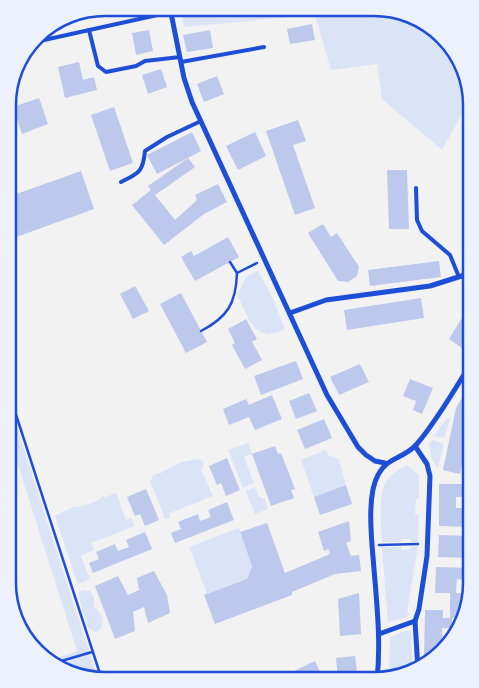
<svg xmlns="http://www.w3.org/2000/svg" width="479" height="688" font-family="Quicksand,sans-serif">
<rect width="100%" height="100%" fill="#f2f2f2"/>
<g fill="#dbe4f7">
<path d="M181 8H387L433 28 462 62 470 99 442 150 382 99 377 64 331 70 315 15 184 27Z"/>
<path d="M258 271 272 297 285 329C254 345 249 318 237 295L247 276Z"/>
<path d="M8 400 98 680H93L51 664 48 661 77 651 8 433Z"/>
<path d="M447 418 450 419 444 438 434 436Z"/>
<path d="M432 440 444 444 438 467C431 462 430 452 429 443Z"/>
<path d="M248 443 252 454 244 457 254 483 243 488 228 450Z"/>
<path d="M326 450 328 455 339 459 346 485 314 497 301 460Z"/>
<path d="M199 459 204 462 203 467 201 469 213 496 170 513V518L165 519 150 480 152 479 153 475C164 473 173 465 183 462 189 460 194 460 199 459Z"/>
<path d="M407 465 419 475V499H416L415 514H419L418 542H411V539H401V542H382C381 525 377 493 388 479 392 473 401 469 407 465Z"/>
<path d="M255 487 258 496 265 499 268 509 255 514 246 491Z"/>
<path d="M116 493 126 520 131 518 135 526 91 543 94 550 81 556 90 579 78 584 55 516 73 507 83 506 99 500 103 496 106 497Z"/>
<path d="M239 528 252 566 247 579 207 594 189 547Z"/>
<path d="M418 546 407 612 410 613 407 617 388 622 382 547H401V550L411 549V547Z"/>
<path d="M82 590 90 591 94 598V606L103 618 101 629 96 632 88 628 82 610C83 604 78 600 79 593Z"/>
<path d="M408 630 411 632 413 667H402V674L389 677 390 637Z"/>
</g>
<g fill="#bdc9ec">
<path d="M312 24 315 40 290 44 287 29Z"/>
<path d="M149 30 153 51 136 55 132 33Z"/>
<path d="M210 30 213 48 187 52 183 35Z"/>
<path d="M79 62 83 80 94 77 97 90 65 98 58 67Z"/>
<path d="M161 69 167 87 148 94 142 75Z"/>
<path d="M217 76 224 94 204 102 197 84Z"/>
<path d="M39 98 48 124 22 134 13 107Z"/>
<path d="M114 107 133 163 110 171 91 115Z"/>
<path d="M298 120 306 141 293 145 315 208 295 215 266 131Z"/>
<path d="M192 132 201 151 157 174 147 155Z"/>
<path d="M255 132 266 156 238 170 226 146Z"/>
<path d="M188 158 195 167 155 195 175 220 197 200 195 195 218 184 227 202 204 214 164 245 132 205 151 190 148 186Z"/>
<path d="M387 170H407L409 229H389Z"/>
<path d="M81 171 94 209 8 240V197Z"/>
<path d="M323 224 331 237 337 233 359 267 357 276 348 282 338 281 308 233Z"/>
<path d="M228 237 239 257 195 281 181 257 191 251 194 256Z"/>
<path d="M439 261 441 277 370 286 368 270Z"/>
<path d="M135 286 149 311 133 319 120 294Z"/>
<path d="M181 293 207 342 186 353 160 304Z"/>
<path d="M421 298 424 318 347 330 344 310Z"/>
<path d="M471 303V333L462 348 449 339Z"/>
<path d="M246 319 257 339 252 342 262 360 245 369 232 345 235 343 228 329Z"/>
<path d="M296 361 303 379 261 395 254 376Z"/>
<path d="M360 364 369 382 339 395 330 377Z"/>
<path d="M410 379 433 388 422 414 413 410 416 401 403 396Z"/>
<path d="M309 393 317 411 296 419 289 401Z"/>
<path d="M272 395 282 419 255 430 249 417 229 425 223 409 246 399 249 405Z"/>
<path d="M463 396 471 402V431L468 446H471V461L463 459 460 474 443 470 456 408Z"/>
<path d="M324 419 332 438 305 449 297 430Z"/>
<path d="M275 446 278 454 281 453 295 489 291 490 294 498 271 506 252 454Z"/>
<path d="M227 458 240 490 226 496 221 483 217 485 209 466Z"/>
<path d="M439 484H467V497H456V508H471V527L439 526Z"/>
<path d="M346 485 352 504 320 515 314 497Z"/>
<path d="M146 489 159 520 145 526 140 514 135 516 127 497Z"/>
<path d="M227 502 234 520 175 543 171 533 181 529 178 522 198 514 200 521 211 517 208 510Z"/>
<path d="M349 521 351 541 346 543 351 556 359 555 361 571 335 574 292 592V595L215 624 204 595 247 579 252 566 240 532 267 523 285 573 330 554 328 549 324 551 318 532Z"/>
<path d="M145 532 152 549 93 573 89 563 99 559 96 552 115 544 118 551 129 547 126 540Z"/>
<path d="M439 535 470 536V558L438 557Z"/>
<path d="M436 567 471 568V580L457 579 456 593 467 594V600L461 618H452V628H442L443 648 437 653H434L433 656H424L425 610H443V618H450V593H435Z"/>
<path d="M154 571 167 595 170 613 148 623 144 607 133 612 135 631 115 639 95 586 118 576 128 595 139 590 137 578Z"/>
<path d="M359 593 361 634 340 636 338 599Z"/>
<path d="M355 656 358 680H338L336 658Z"/>
<path d="M315 661 324 680H292L288 674Z"/>
</g>
<g fill="none" stroke-linecap="round" stroke-linejoin="round">
<g stroke="#1d4ed8" stroke-width="2.5">
<path d="M230 262 237 273"/>
<path d="M201 331C228 317 236 303 237 273L257 263"/>
<path d="M8 390 102 680"/>
<path d="M379 545 418 544"/>
<path d="M51 664 92 652"/>
</g>
<g stroke="#1d4ed8" stroke-width="4">
<path d="M89 30 98 66 106 72 136 66 145 61 180 57"/>
<path d="M35 42 171 12"/>
<path d="M181 62 264 47"/>
<path d="M121 182C139 173 143 172 145 151L167 137 201 121"/>
<path d="M416 188 417 220 422 231 450 255 459 277"/>
</g>
<g stroke="#1d4ed8" stroke-width="5">
<path d="M170 8 184 78 192 102 327 395 358 447 366 455 375 461 385 463"/>
<path d="M290 313 326 300 430 286 471 273"/>
<path d="M415 446 427 464 430 476 427 556 419 609 415 621 418 670"/>
<path d="M379 634 415 621"/>
<path d="M377 680C381 643 377 606 374 569 372 544 366 496 378 475 387 457 403 459 416 445 436 422 455 389 471 363"/>
</g>
</g>
<path d="M0 0H479V688H0ZM105 16H374A89 89 0 0 1 463 105V583A89 89 0 0 1 374 672H105A89 89 0 0 1 16 583V105A89 89 0 0 1 105 16Z" fill="#edf1fc" fill-rule="evenodd"/>
<path fill="none" stroke="#1d4ed8" stroke-width="2.5" d="M105 16H374A89 89 0 0 1 463 105V583A89 89 0 0 1 374 672H105A89 89 0 0 1 16 583V105A89 89 0 0 1 105 16Z"/>
</svg>
